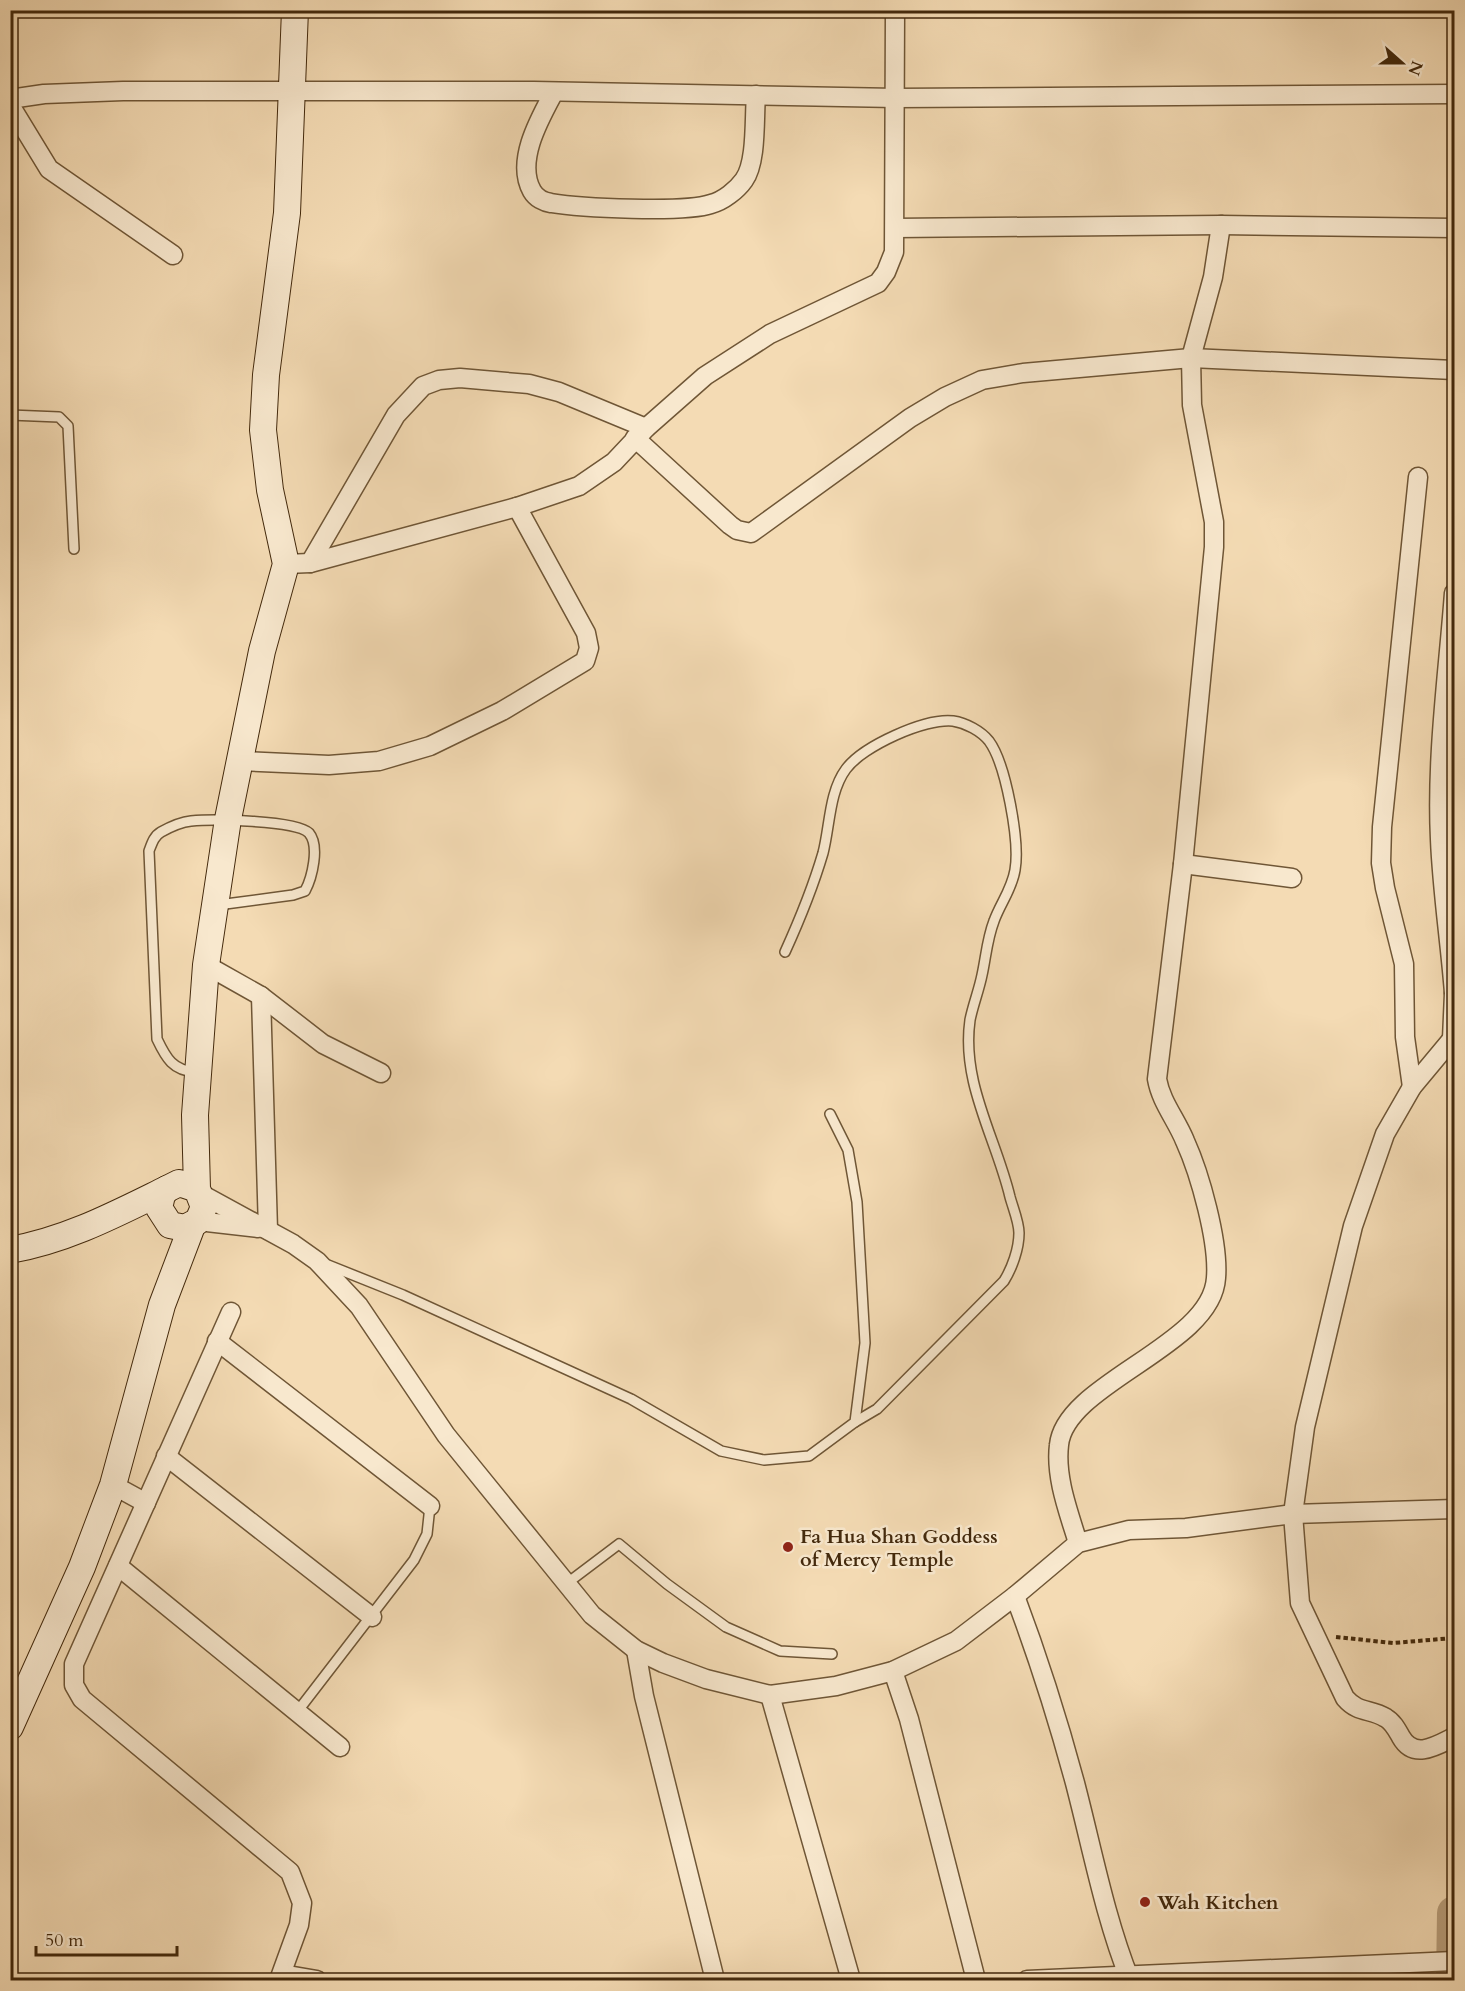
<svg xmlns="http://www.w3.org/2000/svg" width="1465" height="1991" font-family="Cardo,serif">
<rect width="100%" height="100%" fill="#f4dbb4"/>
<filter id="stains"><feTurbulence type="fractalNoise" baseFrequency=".00333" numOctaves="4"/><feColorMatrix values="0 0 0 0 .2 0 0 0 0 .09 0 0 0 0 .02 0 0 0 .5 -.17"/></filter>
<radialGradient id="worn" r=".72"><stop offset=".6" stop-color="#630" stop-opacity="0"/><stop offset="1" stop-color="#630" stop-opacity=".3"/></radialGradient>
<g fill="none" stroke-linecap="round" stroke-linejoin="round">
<path stroke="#b89e7b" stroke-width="34" d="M1453 1980 1454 1913"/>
<defs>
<g id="lane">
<path d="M10 415 59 417 68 426 74 549"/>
<path d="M785 952C800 919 813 887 823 853 830 826 829 792 846 769 863 746 925 718 953 721 966 723 981 731 989 741 1006 764 1020 842 1015 870 1012 889 1000 904 994 921 987 939 986 957 982 975 979 990 973 1005 970 1020 961 1083 996 1138 1010 1197 1013 1208 1019 1222 1019 1233 1019 1249 1012 1268 1004 1281L877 1409 855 1422"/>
<path d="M196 1072C173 1071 166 1058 157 1039L149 851C152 843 154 836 161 832 170 827 181 822 191 821 211 819 296 820 309 833 320 846 312 878 305 891L293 895 218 905"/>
<path d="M328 1265 403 1295 631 1399 721 1451 764 1460 809 1456 855 1422 865 1343 857 1202 848 1150 830 1114"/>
<path d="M566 1584 619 1544 667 1584 726 1627 780 1651 832 1654"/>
<path d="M297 1712 414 1560 427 1534 430 1506"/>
</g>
<g id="street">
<path d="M554 92C540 118 515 161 532 191 536 198 544 202 551 203 580 208 685 213 711 204 723 201 737 190 744 180 757 162 754 118 756 95"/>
<path d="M10 99 44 94 123 91H534L896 98 1454 94"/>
<path d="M10 105 49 169 173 255"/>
<path d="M895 228 1221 225 1454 228"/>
<path d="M635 438 730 525 737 530 751 533 910 418 945 397 982 380 1023 373 1191 358 1454 370"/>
<path d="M310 563 396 415 423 386 439 380 460 378 529 384 559 392 646 428"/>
<path d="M286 564 310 563 517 507 579 486 614 462 646 428 705 376 770 334 878 283 886 272 894 252 895 10"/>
<path d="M1454 593C1448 674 1436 757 1440 839 1442 890 1450 941 1454 993"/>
<path d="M240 761 329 765 379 761 430 746 502 711 585 661 589 648 586 633 517 507"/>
<path d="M1183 864 1292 878"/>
<path d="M206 965 261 996 323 1044 381 1073"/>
<path d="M261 996 268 1230"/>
<path d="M1452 1039 1454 993"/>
<path d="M1454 1041 1452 1039 1412 1087 1385 1134 1353 1226 1305 1427 1293 1514 1300 1603 1345 1698C1359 1714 1370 1708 1386 1718 1393 1722 1397 1730 1401 1737 1414 1760 1436 1746 1454 1737"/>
<path d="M1412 1087 1405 1037 1404 964 1385 888 1381 863 1382 827 1418 477"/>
<path d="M201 1194 293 1244 317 1261 359 1306 446 1435 592 1615 636 1650 663 1663 706 1679 770 1695 836 1686 893 1671 956 1641 1015 1596 1078 1543 1129 1530 1186 1528 1293 1514 1454 1509"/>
<path d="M198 1221 258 1228"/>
<path d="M231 1312 74 1664V1685L82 1699 290 1872 302 1903 299 1925 279 1980"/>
<path d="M217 1341 430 1506"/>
<path d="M166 1456 372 1617"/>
<path d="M113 1485 146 1503"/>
<path d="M1078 1543C1069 1513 1055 1478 1059 1445 1065 1383 1212 1346 1216 1278 1219 1242 1200 1174 1185 1141 1176 1119 1161 1102 1157 1079L1183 864 1214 547V522L1192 405 1191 358 1213 277 1221 225"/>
<path d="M118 1566 340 1747"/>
<path d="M1015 1596C1038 1657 1058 1720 1075 1783 1092 1848 1105 1918 1130 1980"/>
<path d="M636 1650 644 1696 715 1980"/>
<path d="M893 1671 909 1719 976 1980"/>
<path d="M770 1695 851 1980"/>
<path d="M282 1974 317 1980"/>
<path d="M1027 1980 1454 1961"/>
</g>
<g id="secondary">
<path d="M197 1189 179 1183 167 1189 162 1195 159 1208 170 1225 185 1228 198 1221 204 1207 197 1189 195 1115 206 965 228 819 262 651 286 564 270 490 263 430 266 375 287 213 295 10"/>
<path d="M10 1250C67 1240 116 1214 167 1189"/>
<path d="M10 1727 82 1567 113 1485 162 1305 192 1226"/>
</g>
</defs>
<use href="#lane" stroke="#6f5636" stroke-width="12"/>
<use href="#street" stroke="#6f5636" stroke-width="21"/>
<use href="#secondary" stroke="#43290c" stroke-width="28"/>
<path stroke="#43290c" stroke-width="4" stroke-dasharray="4.5 3" stroke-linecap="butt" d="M1336 1637 1393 1643 1454 1638"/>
<use href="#lane" stroke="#f8e8ce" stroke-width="9"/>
<use href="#street" stroke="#f8e8ce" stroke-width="18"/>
<use href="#secondary" stroke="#f8e8ce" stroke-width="26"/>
</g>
<g fill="#8f2418" stroke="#f8e8ce" stroke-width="2">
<circle cx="788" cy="1547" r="6"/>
<circle cx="1145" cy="1902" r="6"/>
</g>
<g text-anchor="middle" stroke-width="5" stroke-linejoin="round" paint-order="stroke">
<g font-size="20" font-weight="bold" fill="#43290c" stroke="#f8e8ce" text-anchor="start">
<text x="800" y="1543">Fa Hua Shan Goddess<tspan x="800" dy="23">of Mercy Temple</tspan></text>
<text x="1157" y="1909">Wah Kitchen</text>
</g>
</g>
<rect width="1465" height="1991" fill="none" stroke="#f4dbb4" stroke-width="36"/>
<rect x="12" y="12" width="1441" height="1967" fill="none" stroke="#43290c" stroke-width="3"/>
<rect x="18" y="18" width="1429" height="1955" fill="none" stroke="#43290c" stroke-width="1.5"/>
<g transform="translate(1402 63) rotate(111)" stroke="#f8e8ce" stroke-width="4.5" paint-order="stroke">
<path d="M0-4.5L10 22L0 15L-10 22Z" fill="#43290c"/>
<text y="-9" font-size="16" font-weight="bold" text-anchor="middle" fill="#43290c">N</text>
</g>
<path d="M36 1946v9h141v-9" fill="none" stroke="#43290c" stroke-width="3"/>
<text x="45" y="1946" font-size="18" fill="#43290c" stroke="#f8e8ce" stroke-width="4.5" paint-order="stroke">50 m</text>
<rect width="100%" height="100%" filter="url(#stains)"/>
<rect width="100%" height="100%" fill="url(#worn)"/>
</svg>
